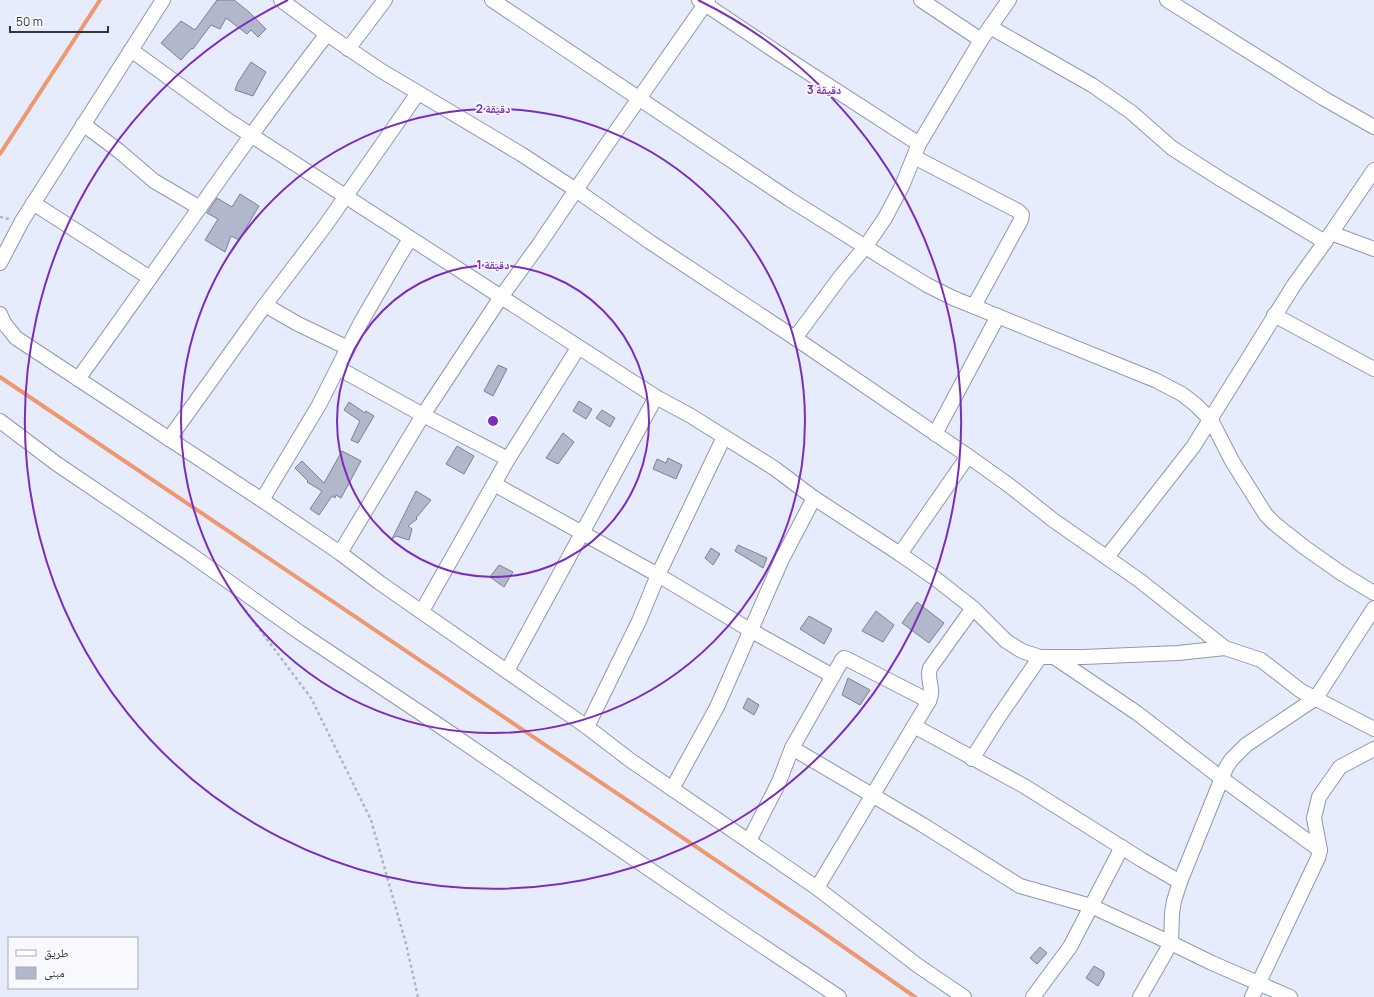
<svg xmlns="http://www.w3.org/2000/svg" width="1374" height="997" font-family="Manrope,'Noto Naskh Arabic',sans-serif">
<rect width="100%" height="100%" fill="#e7ecfc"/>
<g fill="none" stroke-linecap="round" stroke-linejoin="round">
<g stroke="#ee9871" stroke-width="4">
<path d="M0 154 100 0"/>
<path d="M0 377 815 927 915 997"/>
</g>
</g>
<g fill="#b2b8cb" stroke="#7b8092">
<path d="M217 0H234L249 12 266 29 258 37 251 30 247 34 226 18 220 29 211 25 198 42 193 49 192 48 181 60 161 43 181 21 195 30Z"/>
<path d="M251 62 266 72 253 96 235 90 238 82Z"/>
<path d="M240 194 259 206 239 240 231 236 225 252 205 240 218 219 207 213 217 198 232 207Z"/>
<path d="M498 365 507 369 493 396 484 391Z"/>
<path d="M579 401 592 409 586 419 573 411Z"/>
<path d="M349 402 365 413 366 411 374 416 358 443 351 440 360 421 344 410Z"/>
<path d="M602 410 615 418 610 427 596 418Z"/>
<path d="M563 433 574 442 558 464 546 458Z"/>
<path d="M457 446 474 456 464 474 446 464Z"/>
<path d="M342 451 361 461 341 498 336 495 335 498 332 496 319 515 310 509 322 491 307 482 308 481 295 468 302 461 324 483Z"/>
<path d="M668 458 682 465 676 479 653 469 657 459 666 463Z"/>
<path d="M416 491 431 500 416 518 417 519 408 526 412 529 409 540 396 536 392 539Z"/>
<path d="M738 545 767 558 763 568 735 551Z"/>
<path d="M711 548 720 554 713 565 705 558Z"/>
<path d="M499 565 513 572 504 587 490 577Z"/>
<path d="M917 602 944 623 929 643 902 623Z"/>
<path d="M876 611 894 625 883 642 862 631Z"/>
<path d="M809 616 832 629 824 644 800 629Z"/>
<path d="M848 678 870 690 860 705 842 695Z"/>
<path d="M748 698 759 705 754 715 743 708Z"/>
<path d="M1040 947 1047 953 1037 964 1030 958Z"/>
<path d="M1094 966 1104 972V976L1098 986 1086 978Z"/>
</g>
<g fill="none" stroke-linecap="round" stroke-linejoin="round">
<defs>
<g id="minor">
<path d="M281 0 327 34 380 70 521 154 576 190 650 242 795 338 968 456 1010 486 1053 520 1139 580 1225 648"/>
<path d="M492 0 789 199 899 268 927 285 953 298 1155 380 1182 394 1196 405 1211 420 1232 461 1259 504 1266 515 1275 524 1304 547 1341 573 1374 593"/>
<path d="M699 0 778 53 919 144"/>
<path d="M921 0 981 40"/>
<path d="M1167 0 1323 98 1374 127"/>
<path d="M990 27 1092 85 1131 112 1172 148 1222 180 1325 242"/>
<path d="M348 49 385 0"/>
<path d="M131 50 226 119 656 397 691 416 774 468 814 498 900 554 936 579 973 608 1006 641 1022 651 1040 657H1083L1178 653 1225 648 1261 660 1301 691 1374 729"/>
<path d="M83 124 119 151 154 181 200 208"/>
<path d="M914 157 1018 211 1022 215 1021 220 974 306"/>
<path d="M33 203 150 278"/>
<path d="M1331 233 1374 249"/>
<path d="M0 263 22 221 163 0"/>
<path d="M265 305 298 324 348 348"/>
<path d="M0 314 4 323 16 338 262 500 340 553 380 583 587 727 630 760 817 888 917 965 964 997"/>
<path d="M1274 315 1374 369"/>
<path d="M795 338 841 276 866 246 885 218 902 186 919 144 981 40 1009 0"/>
<path d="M338 368 423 415 508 459"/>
<path d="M78 379C161 265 240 146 327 34"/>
<path d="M0 421 57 464 190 554 299 632 437 724 731 925 839 997"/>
<path d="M935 434 998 316"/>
<path d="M169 439 265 305 325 226 418 93"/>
<path d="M494 484 658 575 750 630 833 676"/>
<path d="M262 500 319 405 361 322 400 255 410 239"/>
<path d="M340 553 423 415 501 297 538 246 605 147 708 0"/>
<path d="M900 554 968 456"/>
<path d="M1107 557 1193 447 1294 285 1325 242 1374 170"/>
<path d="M422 611 508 459 578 348"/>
<path d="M1054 657 1137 713 1221 778 1320 850"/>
<path d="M507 671 656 397"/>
<path d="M914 726 1024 786 1142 860 1180 882"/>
<path d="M587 727 639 621 658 575 724 437"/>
<path d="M792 748 923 825 1020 886 1091 906 1171 943 1172 913 1174 901 1180 882 1226 768 1231 760 1246 745 1316 698 1374 608"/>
<path d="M972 759 998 718 1040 657"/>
<path d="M672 789 717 707 782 559 814 498"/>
<path d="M749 841 779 782 792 748 842 660 844 658 847 659 929 701"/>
<path d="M817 888 929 701C935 688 926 680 930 668L973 608"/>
<path d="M1033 997 1070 947 1122 847"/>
<path d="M1140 997 1171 943 1212 963 1290 997"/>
<path d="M1252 997 1318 858 1320 850 1314 818 1319 797 1340 767 1374 749"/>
</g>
</defs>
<use href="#minor" stroke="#9197aa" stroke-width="16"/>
<g stroke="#b0b4c1" stroke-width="2.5" stroke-dasharray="3 3" stroke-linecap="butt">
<path d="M0 217 9 219"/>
<path d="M245 610 311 698 371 820 406 944 418 997"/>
</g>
<use href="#minor" stroke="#fff" stroke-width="14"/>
</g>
<g fill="none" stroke="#7b2cbf" stroke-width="2">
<circle cx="493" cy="421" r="156"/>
<circle cx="493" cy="421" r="312"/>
<path d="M698 0A468 468 0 1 1 288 0"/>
</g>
<circle cx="493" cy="421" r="6" fill="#7b2cbf" stroke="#f8f9fe" stroke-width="2"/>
<g font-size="12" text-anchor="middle" font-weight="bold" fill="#7b2cbf" stroke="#f8f9fe" stroke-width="3.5" stroke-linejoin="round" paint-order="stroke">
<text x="824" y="94">3 دقيقة</text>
<text x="493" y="113">2 دقيقة</text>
<text x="493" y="269">1 دقيقة</text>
</g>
<rect x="8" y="937" width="130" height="52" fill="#f8f9fe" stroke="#a9abb1"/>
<rect x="16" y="950" width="20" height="6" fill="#ffffff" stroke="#a9abb1"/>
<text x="44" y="957" font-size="12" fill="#33353d">طريق</text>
<rect x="16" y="967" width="20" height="12" fill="#b2b8cb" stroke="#a9abb1"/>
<text x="44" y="977" font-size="12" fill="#33353d">مبنى</text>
<path d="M10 26v6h98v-6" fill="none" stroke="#33353d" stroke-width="2"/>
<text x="16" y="26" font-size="12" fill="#33353d" stroke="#f8f9fe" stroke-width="3" paint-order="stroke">50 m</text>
</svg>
